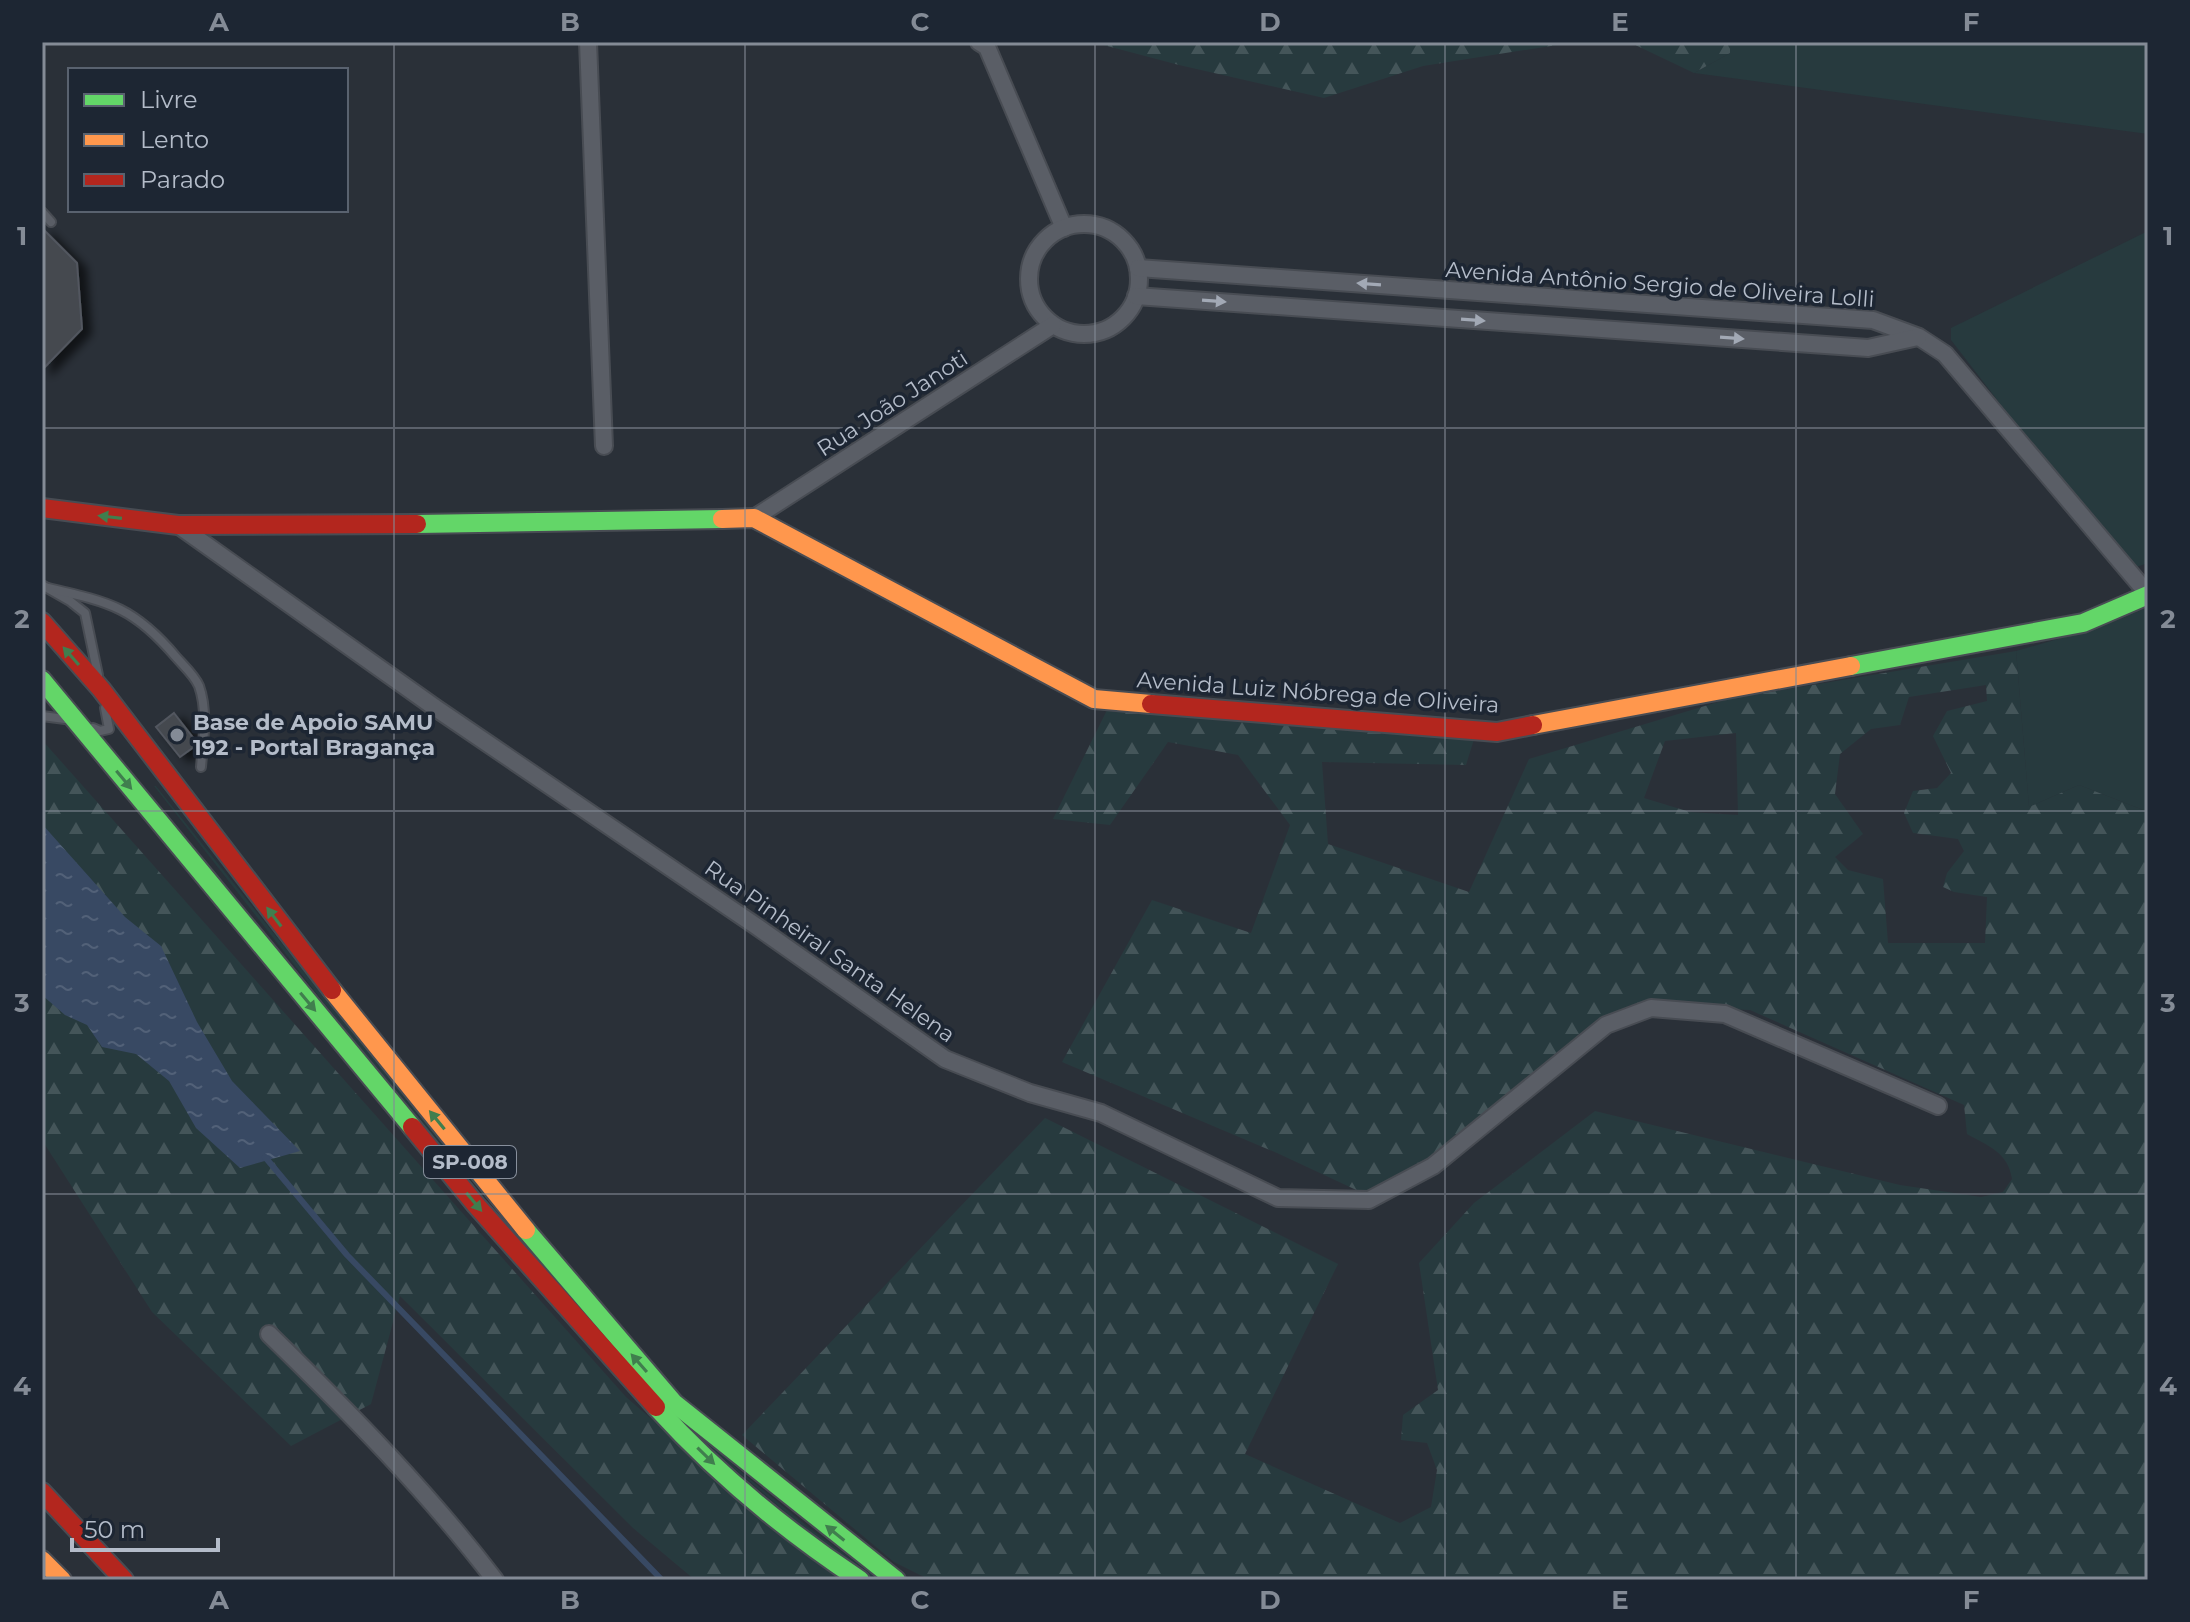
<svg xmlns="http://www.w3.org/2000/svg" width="2190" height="1622" font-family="Montserrat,sans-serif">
<defs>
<pattern id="forest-firs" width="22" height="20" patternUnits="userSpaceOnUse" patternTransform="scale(2)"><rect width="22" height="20" fill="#273a3e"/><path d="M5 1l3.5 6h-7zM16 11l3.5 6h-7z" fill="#445559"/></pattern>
<pattern id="water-ripples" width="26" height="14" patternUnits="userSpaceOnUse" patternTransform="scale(2)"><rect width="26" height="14" fill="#384963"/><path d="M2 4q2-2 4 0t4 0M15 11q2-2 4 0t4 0" fill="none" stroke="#526178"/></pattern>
<filter id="shadow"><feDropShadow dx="9" dy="5" stdDeviation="4" flood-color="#0009"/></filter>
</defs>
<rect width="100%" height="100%" fill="#2a3038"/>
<g fill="#273a3e">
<path d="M1730 42H2148V134L1694 73 1730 53Z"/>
<path d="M2148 231V563L2128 570 1951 340V328Z"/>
<path d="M2148 607V812L2079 785 2029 807 2016 651 2103 626Z"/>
<path d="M154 786H156L376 1061 734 1466 808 1527 880 1580H873L806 1530 666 1410 372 1064Z"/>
</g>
<g fill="url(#forest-firs)" fill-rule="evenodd">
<path d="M1092 42H1576L1423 66 1324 98 1179 65Z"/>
<path d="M1629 42H1730V53L1694 73Z"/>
<path d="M2016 651 2029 807 2079 785 2148 812V1580H930L894 1562 742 1435 1045 1118 1338 1264 1245 1454 1400 1523 1431 1507 1437 1470 1427 1443 1401 1440 1403 1415 1438 1390 1419 1263 1474 1203 1595 1111 1900 1185 1981 1197 2003 1192 2012 1179C2008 1152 1988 1146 1967 1134L1964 1105 1750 1010 1630 1005 1555 1054 1431 1163 1367 1195 1277 1153 1062 1062 1152 900 1251 933 1290 825 1238 755 1168 742 1110 825 1053 819 1110 704 1475 736 1466 765 1322 762 1328 844 1469 892 1529 759 1728 699ZM1986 685 1987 701 1947 711 1933 736 1951 773 1937 788 1913 791 1904 813 1913 833 1958 839 1964 851 1947 873 1943 887 1954 892 1987 897 1985 943H1888L1883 879 1848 870 1835 857 1863 834 1835 794 1840 754 1871 729 1900 725 1909 697ZM1736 733 1738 815 1690 812 1644 798 1665 741Z"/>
<path d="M42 740 626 1397 803 1551 842 1580H695L633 1528 400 1296 371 1404 291 1446 152 1312 42 1140Z"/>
</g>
<path fill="url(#water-ripples)" d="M42 824 125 917 161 946 197 1022 232 1081 300 1151 240 1168 196 1128 169 1081 136 1054 102 1047 87 1025 65 1015 42 995Z"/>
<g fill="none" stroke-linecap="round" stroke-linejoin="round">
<path stroke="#384963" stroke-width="6" d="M265 1157 347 1255 662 1580"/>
</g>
<g fill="#444950" stroke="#52575f" stroke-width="2" filter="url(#shadow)">
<path d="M42 228 77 263 82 329 42 370Z"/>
<path d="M174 713 198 744 180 757 156 727Z"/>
</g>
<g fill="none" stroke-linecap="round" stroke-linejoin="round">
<defs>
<g id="lane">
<path d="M42 212 51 222"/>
<path d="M42 585 70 601 85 613 98 675"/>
<path d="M48 588C109 602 134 607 176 657 183 665 195 676 199 686 208 711 203 742 201 767"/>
<path d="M42 716 65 719"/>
<path d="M93 728 100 731 109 729 105 708"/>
</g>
<g id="street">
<path d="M588 42 604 446"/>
<path d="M979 42 987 47 1064 228"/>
<circle cx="1084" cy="279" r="55"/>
<path d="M1138 268 1873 320 1919 337 1945 354 2148 594"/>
<path d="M1136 296 1868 348 1918 337"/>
<path d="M754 518 1053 325"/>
<path d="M178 525 437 709 756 926 945 1059 1030 1093 1101 1113 1278 1198 1369 1200 1433 1166 1606 1025 1651 1008 1725 1014 1938 1106"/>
<path d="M269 1334C349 1412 427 1491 495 1580"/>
</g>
<g id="fast">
<path d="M417 524 722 519"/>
<path d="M1851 666 2083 623 2148 595"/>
<path d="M42 680 412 1127"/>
<path d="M526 1230 674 1403 896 1580"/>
<path d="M656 1407C716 1473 786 1531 860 1580"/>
</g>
<g id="slow">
<path d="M722 519 754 518 1094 699 1151 704"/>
<path d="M1533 725 1851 666"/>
<path d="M332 990 526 1230"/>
<path d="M42 1560 62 1580"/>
</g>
<g id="jam">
<path d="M42 508 178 525 417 524"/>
<path d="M42 622 101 689 332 990"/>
<path d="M1151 704 1497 732 1533 725"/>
<path d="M412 1127 476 1205 656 1407"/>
<path d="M42 1492 124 1580"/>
</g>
</defs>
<use href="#lane" stroke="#484c53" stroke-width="12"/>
<use href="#street" stroke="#484c53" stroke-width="20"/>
<use href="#fast" stroke="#484c53" stroke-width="22"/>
<use href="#slow" stroke="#484c53" stroke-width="22"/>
<use href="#jam" stroke="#484c53" stroke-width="22"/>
<use href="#lane" stroke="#5a5e66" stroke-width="8"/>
<use href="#street" stroke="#5a5e66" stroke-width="16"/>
<use href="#fast" stroke="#63d668" stroke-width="18"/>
<use href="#slow" stroke="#ff974d" stroke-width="18"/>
<use href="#jam" stroke="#b3261e" stroke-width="18"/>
</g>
<defs><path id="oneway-solid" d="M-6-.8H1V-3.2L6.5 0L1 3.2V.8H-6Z" transform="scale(2)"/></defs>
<g fill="#a2a9b5">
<use href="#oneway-solid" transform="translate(1369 284) rotate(-176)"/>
<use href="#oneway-solid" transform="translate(1214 301) rotate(4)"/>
<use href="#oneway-solid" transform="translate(1473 320) rotate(4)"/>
<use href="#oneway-solid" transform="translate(1732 338) rotate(4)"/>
</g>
<g fill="#407e4e">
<use href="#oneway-solid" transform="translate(110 517) rotate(-173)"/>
<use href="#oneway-solid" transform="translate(71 656) rotate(-131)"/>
<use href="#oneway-solid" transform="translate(124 780) rotate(50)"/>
<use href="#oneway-solid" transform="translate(274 917) rotate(-127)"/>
<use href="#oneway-solid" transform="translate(308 1002) rotate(50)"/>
<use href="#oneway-solid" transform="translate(437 1120) rotate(-129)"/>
<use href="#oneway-solid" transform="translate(474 1202) rotate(50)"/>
<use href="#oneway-solid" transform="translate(639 1363) rotate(-131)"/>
<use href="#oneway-solid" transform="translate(706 1456) rotate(44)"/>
<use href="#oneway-solid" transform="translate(835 1533) rotate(-141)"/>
</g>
<path fill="none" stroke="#848b96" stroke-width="2" stroke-opacity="0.55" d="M394 42V1580M745 42V1580M1095 42V1580M1445 42V1580M1796 42V1580M42 428H2148M42 811H2148M42 1194H2148"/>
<circle fill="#848b96" stroke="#1d2633" stroke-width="3" cx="177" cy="735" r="8"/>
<g text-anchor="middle" stroke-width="7" stroke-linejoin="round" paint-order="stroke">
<rect fill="#1d2633" stroke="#878f9c" stroke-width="2" x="424" y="1146" width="92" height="32" rx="6"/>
<g font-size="20" font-weight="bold" fill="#b4bcc9">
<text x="470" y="1169">SP-008</text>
</g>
<g font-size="22" fill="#b4bcc9" stroke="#1d2633">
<text transform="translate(1660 284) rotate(4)" y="8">Avenida Antônio Sergio de Oliveira Lolli</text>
<text transform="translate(892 403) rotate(-33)" y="8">Rua João Janoti</text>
<text transform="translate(1318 692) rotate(4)" y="8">Avenida Luiz Nóbrega de Oliveira</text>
<text transform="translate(830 951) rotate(35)" y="8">Rua Pinheiral Santa Helena</text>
</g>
<g font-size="22" font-weight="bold" fill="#b4bcc9" stroke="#1d2633" text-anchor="start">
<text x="193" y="730">Base de Apoio SAMU<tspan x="193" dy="25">192 - Portal Bragança</tspan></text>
</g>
</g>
<rect width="2190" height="1622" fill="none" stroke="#1d2633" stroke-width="88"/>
<rect x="68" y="68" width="280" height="144" fill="#1d2633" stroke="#59626f" stroke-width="2"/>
<rect x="84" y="94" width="40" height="12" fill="#63d668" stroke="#59626f" stroke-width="2"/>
<text x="140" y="108" font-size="24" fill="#b4bcc9">Livre</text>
<rect x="84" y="134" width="40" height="12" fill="#ff974d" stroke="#59626f" stroke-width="2"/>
<text x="140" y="148" font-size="24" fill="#b4bcc9">Lento</text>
<rect x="84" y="174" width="40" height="12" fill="#b3261e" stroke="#59626f" stroke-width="2"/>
<text x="140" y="188" font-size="24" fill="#b4bcc9">Parado</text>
<path d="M72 1538v12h146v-12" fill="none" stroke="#b4bcc9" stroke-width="4"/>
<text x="84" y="1538" font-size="24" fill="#b4bcc9" stroke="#1d2633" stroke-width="6" paint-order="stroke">50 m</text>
<rect x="44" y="44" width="2102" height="1534" fill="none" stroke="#848b96" stroke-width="3"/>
<g font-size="26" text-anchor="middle" font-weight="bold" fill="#848b96">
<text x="219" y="31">A</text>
<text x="570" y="31">B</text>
<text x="920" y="31">C</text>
<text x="1270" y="31">D</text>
<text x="1620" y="31">E</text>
<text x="1971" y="31">F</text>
<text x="22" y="245">1</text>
<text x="2168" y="245">1</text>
<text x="22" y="628">2</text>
<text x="2168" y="628">2</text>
<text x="22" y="1012">3</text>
<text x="2168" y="1012">3</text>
<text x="22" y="1395">4</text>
<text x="2168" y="1395">4</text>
<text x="219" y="1609">A</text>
<text x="570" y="1609">B</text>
<text x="920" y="1609">C</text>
<text x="1270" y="1609">D</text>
<text x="1620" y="1609">E</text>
<text x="1971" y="1609">F</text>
</g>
</svg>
